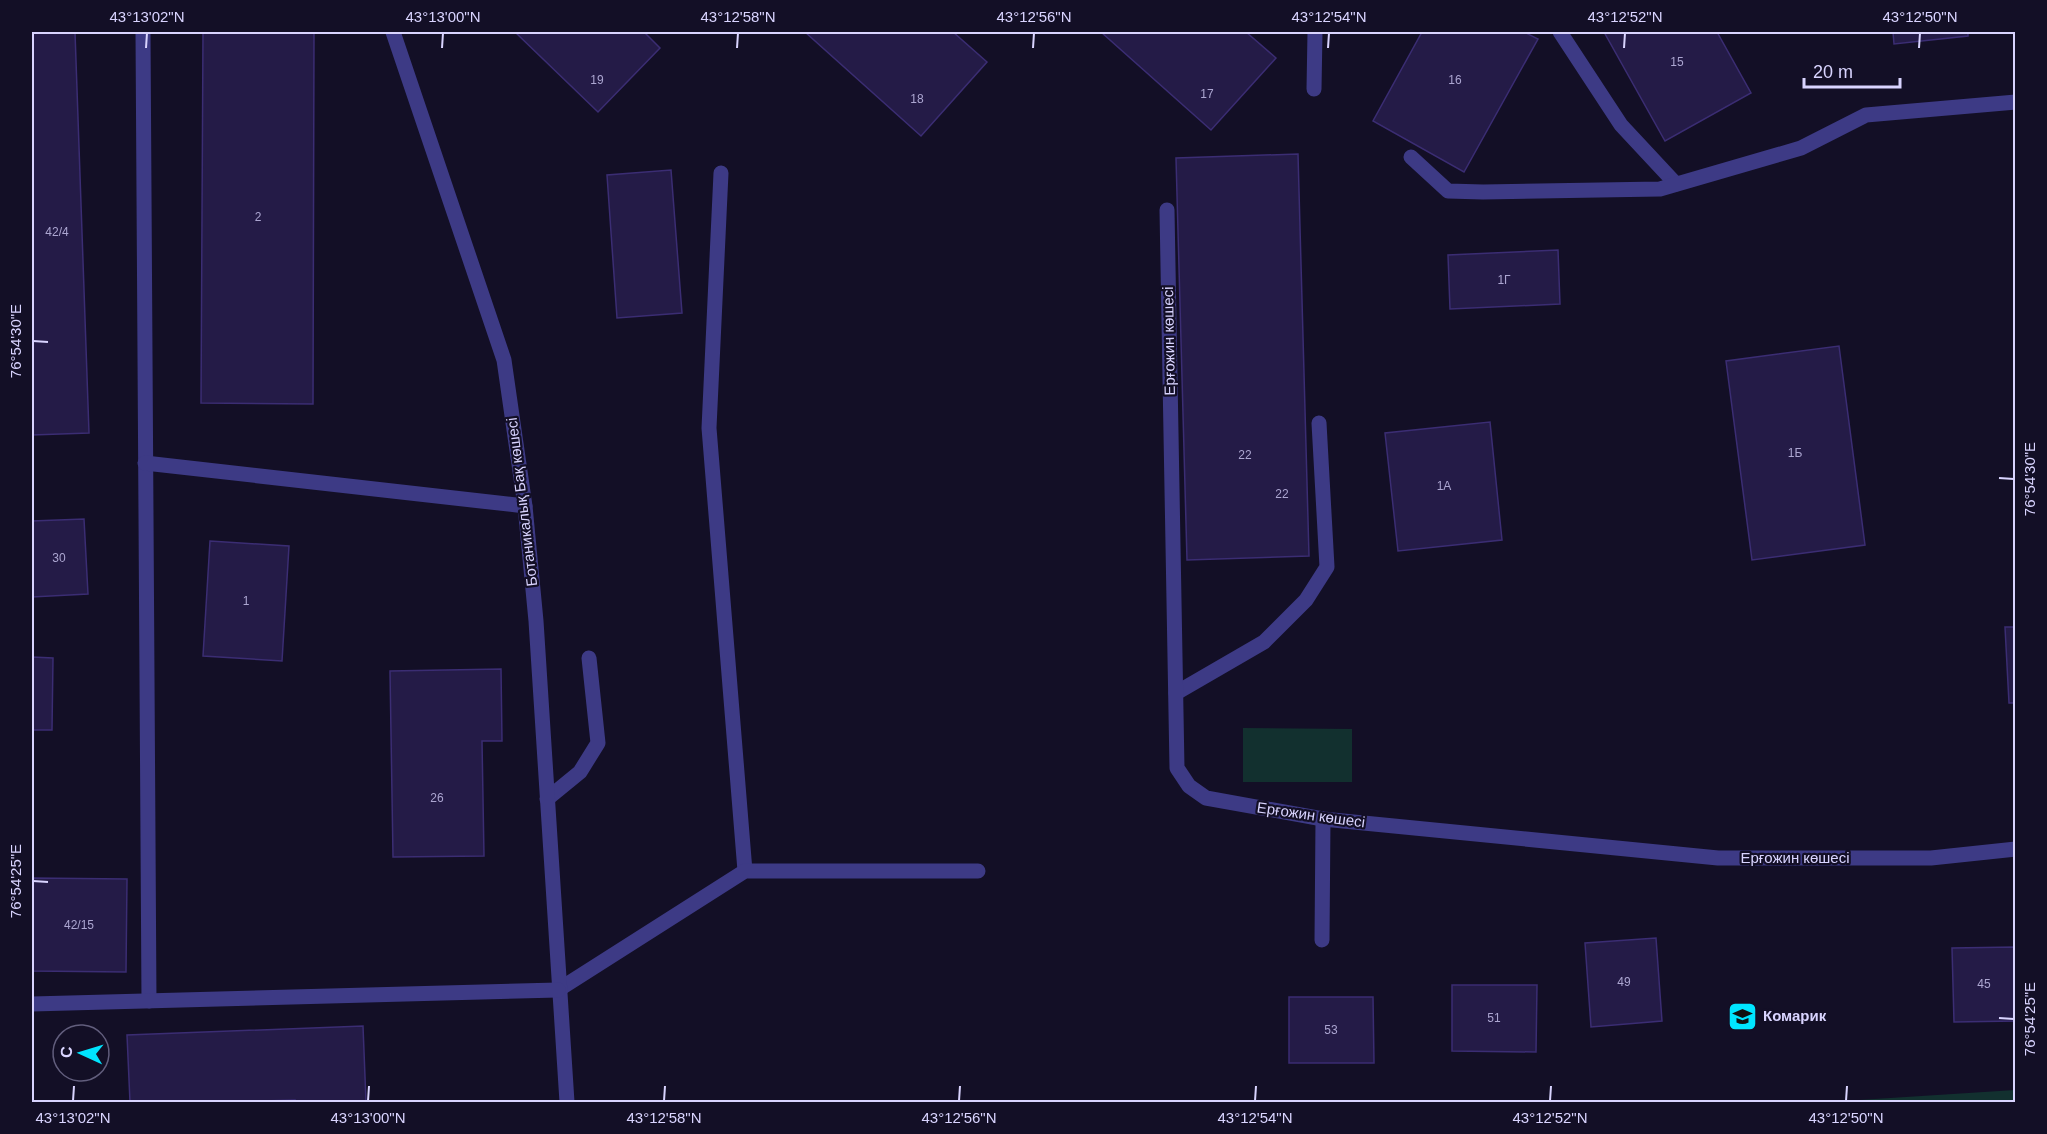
<svg xmlns="http://www.w3.org/2000/svg" width="2047" height="1134" font-family="Helvetica,sans-serif">
<rect width="100%" height="100%" fill="#130f26"/>
<g fill="#12302f">
<path d="M1243 728 1352 729V782H1243Z"/>
<path d="M2015 1090V1102H1828Z"/>
</g>
<g fill="#241b47" stroke="#3b2d73" stroke-width="1.5">
<path d="M32 32H75L89 433 32 435Z"/>
<path d="M203 32H314L313 404 201 403Z"/>
<path d="M515 32H644L660 48 598 112Z"/>
<path d="M805 32H953L987 62 921 136Z"/>
<path d="M1101 32H1246L1276 58 1211 130Z"/>
<path d="M1422 32H1524L1538 39 1464 172 1373 121Z"/>
<path d="M1604 32H1717L1751 93 1665 141Z"/>
<path d="M1893 32H1968V36L1894 44Z"/>
<path d="M1298 154 1309 556 1187 560 1176 158Z"/>
<path d="M671 170 682 313 617 318 607 175Z"/>
<path d="M1558 250 1560 304 1450 309 1448 255Z"/>
<path d="M1839 346 1865 545 1752 560 1726 361Z"/>
<path d="M1490 422 1502 540 1398 551 1385 433Z"/>
<path d="M84 519 88 594 32 597V521Z"/>
<path d="M210 541 289 546 282 661 203 656Z"/>
<path d="M2005 627H2016V703H2009Z"/>
<path d="M32 657 53 658 52 730H32Z"/>
<path d="M501 669 502 741H482L484 856 393 857 390 671Z"/>
<path d="M32 878 127 879 126 972 32 971Z"/>
<path d="M1656 938 1662 1021 1591 1027 1585 943Z"/>
<path d="M2016 947V1021L1954 1022 1952 948Z"/>
<path d="M1452 985H1537L1536 1052 1452 1051Z"/>
<path d="M1289 997H1373L1374 1063H1289Z"/>
<path d="M363 1026 366 1102H295V1100L225 1102H130L127 1035Z"/>
</g>
<g fill="none" stroke-linecap="round" stroke-linejoin="round">
<g stroke="#3d3a85" stroke-width="15">
<path d="M1314 89 1315 32"/>
<path d="M721 173 709 428 745 871"/>
<path d="M1176 693 1264 642 1306 600 1327 567 1319 423"/>
<path d="M547 799 580 772 598 743 589 658"/>
<path d="M558 990 745 871H978"/>
</g>
<g stroke="#3d3a85" stroke-width="15">
<path d="M143 32 149 1001"/>
<path d="M393 32 504 360 525 506 536 621 567 1102"/>
<path d="M1560 32 1621 125 1676 184"/>
<path d="M1411 157 1448 191 1483 192 1660 189 1801 148 1866 115 2016 102"/>
<path d="M1167 210 1177 768 1189 786 1206 798 1323 819 1718 858H1931L2016 849"/>
<path d="M145 463 525 506"/>
<path d="M1322 940 1323 819"/>
<path d="M32 1004 558 990"/>
</g>
</g>
<path fill="none" stroke="#d9d4ff" stroke-width="2" d="M146 48 147 33M442 48 443 33M737 48 738 33M1033 48 1034 33M1328 48 1329 33M1624 48 1625 33M1919 48 1920 33M33 341 48 342M1999 478 2014 479M33 881 48 882M1999 1018 2014 1019M73 1101 74 1086M368 1101 369 1086M664 1101 665 1086M959 1101 960 1086M1255 1101 1256 1086M1550 1101 1551 1086M1846 1101 1847 1086"/>
<defs>
<symbol id="school-square" viewBox="-11 -11 22 22"><rect x="-9" y="-9" width="18" height="18" rx="4" fill="#00e5ff" stroke="#130f26"/><path d="M0-5L7-2L0 1L-7-2ZM-4 1L0 2.5L4 1V4Q0 6-4 4Z" fill="#111"/></symbol>
</defs>
<g fill-rule="evenodd">
<use href="#school-square" x="1726" y="1000" width="33" height="33"/>
</g>
<g text-anchor="middle" stroke-width="4.5" stroke-linejoin="round" paint-order="stroke">
<g font-size="12" fill="#aca6d1">
<text x="1677" y="66">15</text>
<text x="597" y="84">19</text>
<text x="1455" y="84">16</text>
<text x="1207" y="98">17</text>
<text x="917" y="103">18</text>
<text x="258" y="221">2</text>
<text x="57" y="236">42/4</text>
<text x="1504" y="284">1Г</text>
<text x="1795" y="457">1Б</text>
<text x="1245" y="459">22</text>
<text x="1444" y="490">1А</text>
<text x="1282" y="498">22</text>
<text x="59" y="562">30</text>
<text x="246" y="605">1</text>
<text x="437" y="802">26</text>
<text x="79" y="929">42/15</text>
<text x="1624" y="986">49</text>
<text x="1984" y="988">45</text>
<text x="1494" y="1022">51</text>
<text x="1331" y="1034">53</text>
</g>
<g font-size="15" fill="#d9d4ff" stroke="#130f26">
<text transform="translate(1169 341) rotate(-91)" y="5">Ерғожин көшесі</text>
<text transform="translate(522 502) rotate(-97)" y="5">Ботаникалық Бақ көшесі</text>
<text transform="translate(1311 815) rotate(8)" y="5">Ерғожин көшесі</text>
<text x="1795" y="863">Ерғожин көшесі</text>
</g>
<g font-size="15" font-weight="bold" fill="#d9d4ff" stroke="#130f26" text-anchor="start">
<text x="1763" y="1021">Комарик</text>
</g>
</g>
<rect width="2047" height="1134" fill="none" stroke="#130f26" stroke-width="66"/>
<g transform="translate(81 1053) rotate(274)"><circle r="28" fill="#130f26" stroke="#625e7d" stroke-width="1.5"/>
<path d="M0-4.5L10 22L0 15L-10 22Z" fill="#00e5ff"/>
<text y="-9" font-size="16" font-weight="bold" text-anchor="middle" fill="#d9d4ff">С</text>
</g>
<path d="M1804 78v9h96v-9" fill="none" stroke="#d9d4ff" stroke-width="3"/>
<text x="1813" y="78" font-size="18" fill="#d9d4ff" stroke="#130f26" stroke-width="4.5" paint-order="stroke">20 m</text>
<rect x="33" y="33" width="1981" height="1068" fill="none" stroke="#d9d4ff" stroke-width="2"/>
<g font-size="15" text-anchor="middle" fill="#d9d4ff">
<text x="147" y="22">43°13'02"N</text>
<text x="443" y="22">43°13'00"N</text>
<text x="738" y="22">43°12'58"N</text>
<text x="1034" y="22">43°12'56"N</text>
<text x="1329" y="22">43°12'54"N</text>
<text x="1625" y="22">43°12'52"N</text>
<text x="1920" y="22">43°12'50"N</text>
<text transform="translate(16 341) rotate(-90)" y="5">76°54'30"E</text>
<text transform="translate(2030 479) rotate(-90)" y="5">76°54'30"E</text>
<text transform="translate(16 881) rotate(-90)" y="5">76°54'25"E</text>
<text transform="translate(2030 1019) rotate(-90)" y="5">76°54'25"E</text>
<text x="73" y="1123">43°13'02"N</text>
<text x="368" y="1123">43°13'00"N</text>
<text x="664" y="1123">43°12'58"N</text>
<text x="959" y="1123">43°12'56"N</text>
<text x="1255" y="1123">43°12'54"N</text>
<text x="1550" y="1123">43°12'52"N</text>
<text x="1846" y="1123">43°12'50"N</text>
</g>
</svg>
